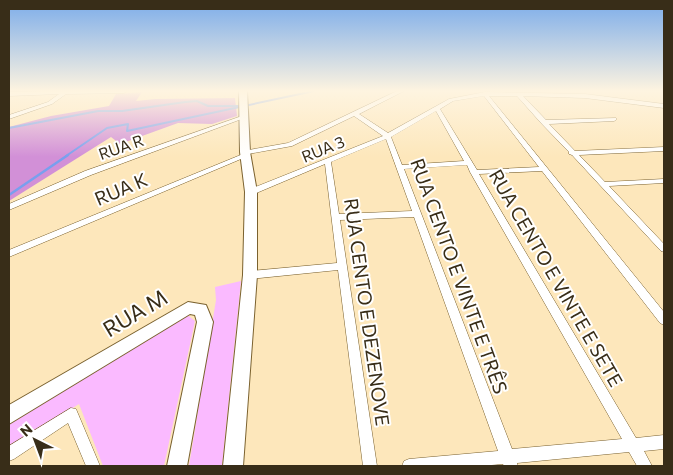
<svg xmlns="http://www.w3.org/2000/svg" width="673" height="475" font-family="Commissioner,sans-serif">
<style>
.green{fill:#fabaff}
.forest{fill:#d290d7}
.lines{fill:none;stroke-linecap:round;stroke-linejoin:round}
.stream-far1{stroke:#799fee;stroke-width:2}
.stream{stroke:#799fee;stroke-width:2.5}
.street-casing{stroke:#7a612e;stroke-width:1}
.secondary-casing{stroke:#7a612e;stroke-width:2}
.street{fill:#fff;fill-rule:evenodd}
.secondary{fill:#fff;fill-rule:evenodd}
.labels{text-anchor:middle;stroke-width:4;stroke-linejoin:round;paint-order:stroke}
.far-street-label{font-size:16px;fill:#382d18;stroke:#fff}
.street-label{font-size:19px;fill:#382d18;stroke:#fff}
.near-street-label{font-size:22px;fill:#382d18;stroke:#fff}
</style>
<rect width="100%" height="100%" fill="#fde7bb"/>
<g class="green">
<polygon points="241,281 222,466 189,466 216,300 215,287"/>
<polygon points="185,313 195,321 164,466 103,466 79,404 9,448 9,419"/>
</g>
<polygon class="forest" points="142,92 136,101 155,99 235,98 237,116 212,124 178,123 120,144 111,137 9,201 9,127 51,116 109,106 116,94"/>
<g class="lines">
<g class="stream-far1">
<polyline points="9,128 98,111 122,111 185,102 197,101 208,106 239,106"/>
<polyline points="66,156 107,128 128,124 127,131 314,91"/>
</g>
<polyline class="stream" points="9,195 68,155"/>
<defs>
<g id="street">
<polygon points="72,91 127,91 124,93 66,94 52,104 9,119 9,115 48,102 59,94 9,96 9,92"/>
<path d="M397 91H404L359 114 388 133 449 99 485 92 585 94 664 104V108L585 98 523 96 546 120 616 118V120L614 121 549 124 575 151 664 147V151L579 155 605 182 664 179V183L609 186 664 244V252L661 251 572 155 569 154V152L541 123 517 96H489L664 312V325L660 323 542 171 479 174 636 438 664 435V449L644 451 652 466H637L629 452 517 463 518 466H504L503 464 480 466H402L404 461 409 459 498 451 414 217 340 220 377 466H363L338 270 250 279 247 278 245 275 247 272 250 271 337 263 325 164 254 194H251L247 192 248 190 383 136 354 116 292 146 248 154V156L9 257V250L243 154 242 152 243 151 288 143ZM484 96 539 167 477 170 440 109 453 101ZM436 111 464 161 402 165 391 137ZM386 139 412 211 339 214 331 162ZM467 165 470 172 622 439 512 449 404 169Z"/>
<polygon points="242,116 247,117 91,175 9,210 9,204 85,171"/>
<polygon points="71,408 76,409 100,466 86,466 68,423 14,459 9,461 9,446"/>
</g>
<g id="secondary">
<polygon points="239,91 247,91 250,152 257,192 257,275 243,466 223,466 243,275 245,192 240,152"/>
<polygon points="188,302 206,305 213,322 187,466 167,466 197,322 195,315 190,314 9,424 9,405"/>
</g>
</defs>
<use href="#street" class="street-casing"/>
<use href="#secondary" class="secondary-casing"/>
<use href="#street" class="street"/>
<use href="#secondary" class="secondary"/>
</g>
<linearGradient id="sky" x2="0" y2="1"><stop stop-color="#7bacea"/><stop offset="0.58" stop-color="#fef4e0"/><stop offset="1" stop-color="#fef4e0" stop-opacity="0"/></linearGradient>
<rect width="673" height="157" fill="url(#sky)"/>
<g class="labels">
<g class="far-street-label">
<text transform="translate(121 147) rotate(-19)" y="6">RUA R</text>
<text transform="translate(323 149) rotate(-22)" y="6">RUA 3</text>
</g>
<g class="street-label">
<text transform="translate(121 189) rotate(-23)" y="7">RUA K</text>
<text transform="translate(459 276) rotate(70)" y="7">RUA CENTO E VINTE E TRÊS</text>
<text transform="translate(556 278) rotate(60)" y="7">RUA CENTO E VINTE E SETE</text>
<text transform="translate(367 312) rotate(82)" y="7">RUA CENTO E DEZENOVE</text>
</g>
<g class="near-street-label">
<text transform="translate(135 313) rotate(-31)" y="8">RUA M</text>
</g>
</g>
<rect width="673" height="475" fill="none" stroke="#382d18" stroke-width="20"/>
<g transform="translate(35 440) rotate(318)" stroke="#ffffff" stroke-width="4" paint-order="stroke">
<path d="M0-4L9 19L0 12L-9 19Z" fill="#382d18"/>
<text y="-8" font-size="14" font-weight="bold" text-anchor="middle" fill="#382d18">N</text>
</g>
</svg>
